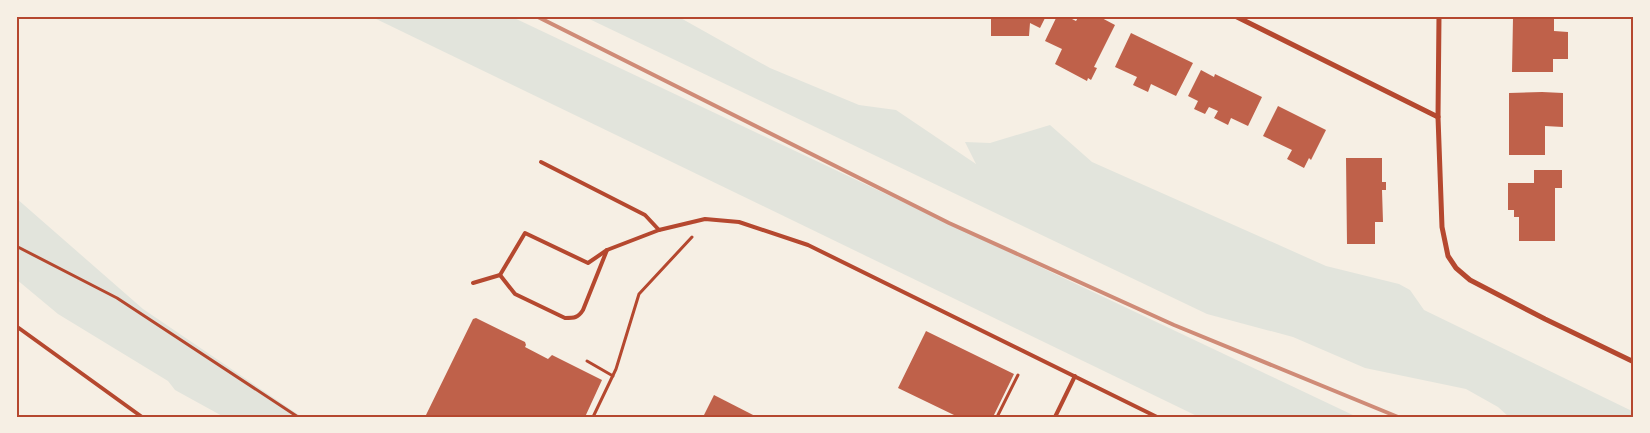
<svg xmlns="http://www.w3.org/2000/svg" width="1650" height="433" font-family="Ubuntu,sans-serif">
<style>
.green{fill:#e2e4dc}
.building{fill:#bf614a}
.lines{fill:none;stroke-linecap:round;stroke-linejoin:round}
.path{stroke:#b5482f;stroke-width:3}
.service{stroke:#b5482f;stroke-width:4}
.minor{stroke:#b5482f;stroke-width:5}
.rail{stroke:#cf8b77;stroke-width:4}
.neatline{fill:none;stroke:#b5482f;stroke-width:2}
</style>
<rect width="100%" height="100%" fill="#f6efe4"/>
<g class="green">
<polygon points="370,16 510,16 1357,417 1199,417"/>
<polygon points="583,16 677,16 770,68 859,105 896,110 976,164 965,142 990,143 1050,125 1092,162 1326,266 1399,284 1410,290 1424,310 1634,412 1634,417 1509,417 1498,407 1466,389 1365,368 1293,337 1207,314"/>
<polygon points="16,198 143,309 302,417 224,417 175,390 168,381 58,314 16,279"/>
</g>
<g class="building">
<polygon points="991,16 1046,16 1040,28 1030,23 1029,36 991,36"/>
<polygon points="1057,16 1066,16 1076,21 1079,16 1098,16 1115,25 1094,67 1097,68 1091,80 1088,78 1087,81 1055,64 1062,49 1045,41"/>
<polygon points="1518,16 1554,16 1554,31 1568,32 1568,59 1553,59 1553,72 1512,72 1513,18 1518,18"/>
<polygon points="1131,33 1193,63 1176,96 1151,84 1148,92 1133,85 1137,77 1115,67"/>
<polygon points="1201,70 1214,77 1215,74 1262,97 1248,126 1231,118 1228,125 1214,118 1218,111 1209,107 1205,114 1194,109 1198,101 1188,96"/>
<polygon points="1542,92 1563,93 1563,127 1545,126 1545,155 1509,155 1509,93"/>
<polygon points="1278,106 1326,130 1311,160 1309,158 1304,168 1287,159 1292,150 1263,136"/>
<polygon points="1346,158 1382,158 1382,182 1386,182 1386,190 1382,190 1383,222 1375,222 1375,244 1347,244"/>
<polygon points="1534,170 1562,170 1562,188 1555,188 1555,241 1519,241 1519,217 1514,217 1514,210 1508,210 1508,183 1534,183"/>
<polygon points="476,318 525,342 526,345 525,347 548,359 552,355 602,380 585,417 425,417 473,319"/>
<polygon points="926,331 1014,374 993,417 953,417 954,415 898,388"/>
<polygon points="714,395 757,417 703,417"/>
</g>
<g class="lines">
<g class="path">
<polyline points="16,246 117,298 298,417"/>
<polyline points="587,361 613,376"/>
<polyline points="593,417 616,369 639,294 692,237"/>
<polyline points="997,417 1018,375"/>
</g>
<g class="service">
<polyline points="541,162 645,215 659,230"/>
<path d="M500 275 515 294 565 318C574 318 578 318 583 310L607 250"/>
<polyline points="473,283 500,275 525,233 588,263 607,250 659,230 705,219 739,222 808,245 1157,417"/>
<polyline points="16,326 142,417"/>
<polyline points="1055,417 1075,376"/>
</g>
<g class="minor">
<polyline points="1235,16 1438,117"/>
<polyline points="1439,16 1438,117 1442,227 1448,256 1456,268 1470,280 1545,319 1634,362"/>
</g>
<polyline class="rail" points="536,16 949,223 1174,325 1398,417"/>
</g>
<rect width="1650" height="433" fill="none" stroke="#f6efe4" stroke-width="35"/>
<rect x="18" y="18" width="1614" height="398" class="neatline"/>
</svg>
